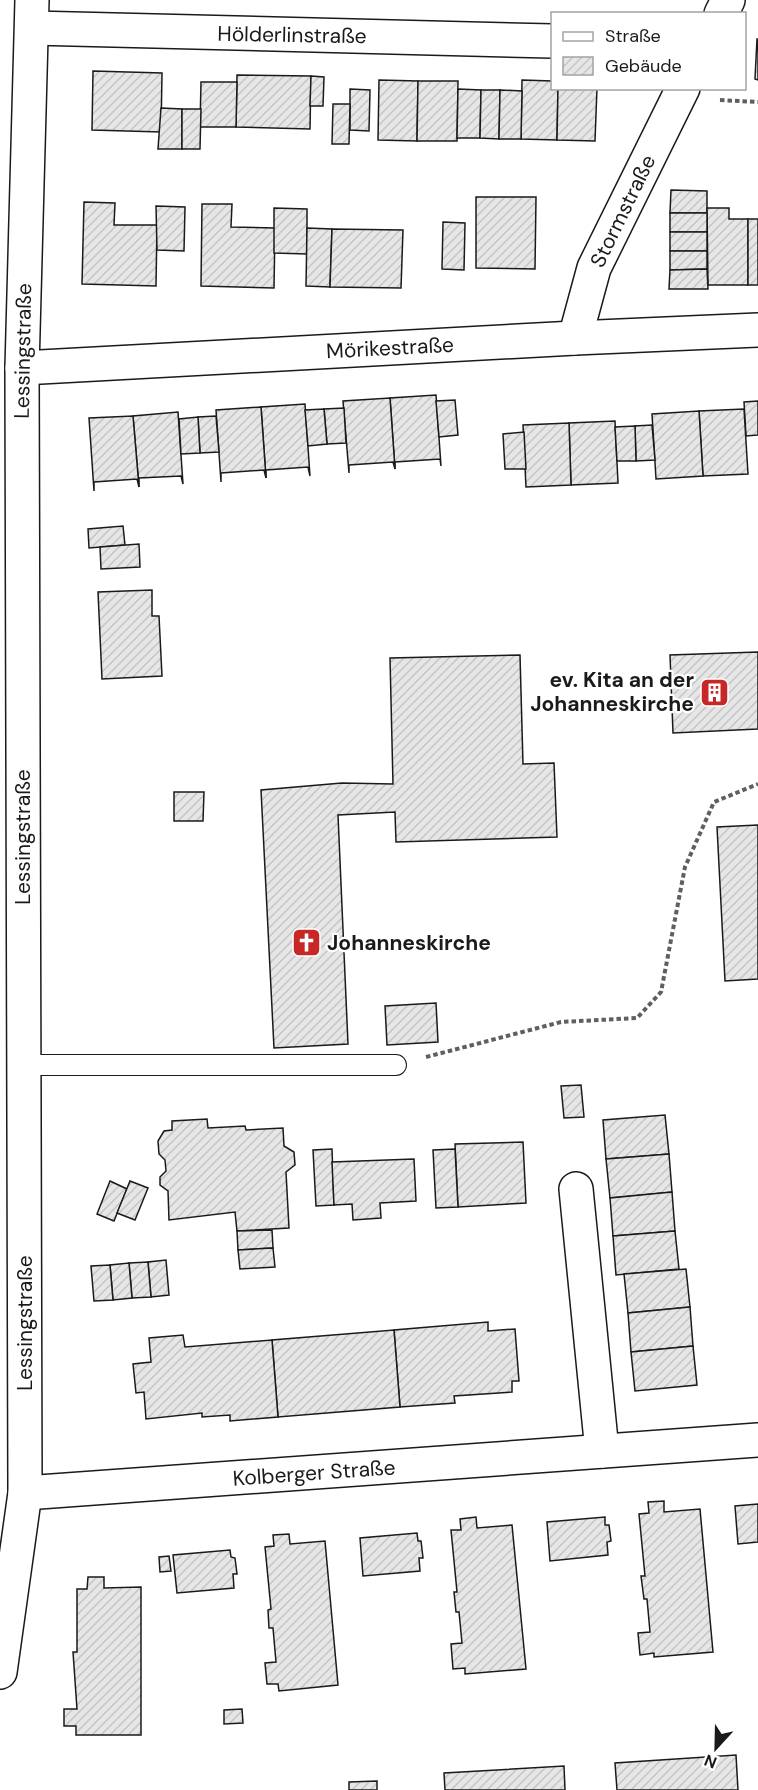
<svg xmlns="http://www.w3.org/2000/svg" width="758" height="1790" font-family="'DM Sans',sans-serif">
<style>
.building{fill:url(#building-hatch);stroke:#1a1a1a;stroke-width:1.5}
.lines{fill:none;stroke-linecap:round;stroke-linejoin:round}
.lane-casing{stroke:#1a1a1a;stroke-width:22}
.street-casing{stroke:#1a1a1a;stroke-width:36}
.path{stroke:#5f5f5f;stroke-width:4;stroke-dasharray:4.5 3;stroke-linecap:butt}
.lane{stroke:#fff;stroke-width:20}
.street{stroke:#fff;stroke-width:33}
.labels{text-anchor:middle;stroke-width:4.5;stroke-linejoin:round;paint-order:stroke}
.street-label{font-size:21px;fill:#1a1a1a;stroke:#fff}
.poi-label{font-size:21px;font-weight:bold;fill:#1a1a1a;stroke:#fff;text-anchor:end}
</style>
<defs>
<pattern id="building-hatch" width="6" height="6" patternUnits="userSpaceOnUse" patternTransform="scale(1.5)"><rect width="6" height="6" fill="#e6e6e6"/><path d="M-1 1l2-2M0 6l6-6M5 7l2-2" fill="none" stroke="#c5c5c5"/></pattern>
</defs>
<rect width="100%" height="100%" fill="#fff"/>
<g class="building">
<polygon points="757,39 758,39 758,80 755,79"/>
<polygon points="93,71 162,73 161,132 92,130"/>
<polygon points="237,75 311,76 310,129 236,127"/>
<polygon points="311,76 324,77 323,106 310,106"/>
<polygon points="379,80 418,81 417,141 378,140"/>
<polygon points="522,80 552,81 552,88 558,88 557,140 521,139"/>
<polygon points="418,81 458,81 457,141 417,141"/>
<polygon points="201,82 237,82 236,127 200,127"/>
<polygon points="558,88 597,88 595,141 557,140"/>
<polygon points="350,89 370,90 369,131 350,130"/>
<polygon points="458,89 481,90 480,138 457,138"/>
<polygon points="481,90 500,90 499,139 480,138"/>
<polygon points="500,90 522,91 521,139 499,139"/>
<polygon points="333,104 350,104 349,144 332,144"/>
<polygon points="161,108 182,109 182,149 158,149"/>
<polygon points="182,109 201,109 200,149 182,149"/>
<polygon points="671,190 707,191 707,213 670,213"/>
<polygon points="476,197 536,197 535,269 476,268"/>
<polygon points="84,202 115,203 114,225 157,225 156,286 82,284"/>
<polygon points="202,204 232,204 231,227 275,228 274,288 201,286"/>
<polygon points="156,206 185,207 184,251 157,250"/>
<polygon points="274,208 307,209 307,254 274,253"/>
<polygon points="707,208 729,208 729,219 748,219 748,285 708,285"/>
<rect x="670" y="213" width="37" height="19"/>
<rect x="748" y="219" width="10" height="66"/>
<polygon points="443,222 465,223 464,270 442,269"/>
<polygon points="307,228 332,229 330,287 306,286"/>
<polygon points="332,229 403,230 401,288 330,287"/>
<rect x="670" y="232" width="37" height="19"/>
<polygon points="670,251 707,251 707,269 670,270"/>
<polygon points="707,269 708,289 669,289 670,270"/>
<polygon points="436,395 441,466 440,459 395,462 395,469 390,398"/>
<polygon points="390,398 395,469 393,462 349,465 349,473 343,401"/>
<polygon points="455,400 458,435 439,437 436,401"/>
<polygon points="758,401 758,435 746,436 744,402"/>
<polygon points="305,404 310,476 308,467 266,470 266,478 261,407"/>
<polygon points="261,407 266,478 264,470 221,473 221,482 216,410"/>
<polygon points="344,408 346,443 327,444 324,409"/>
<polygon points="324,409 327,444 308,446 305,410"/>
<polygon points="744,409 748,474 703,476 699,411"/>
<polygon points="699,411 703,476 656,479 652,414"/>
<polygon points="178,412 183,484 181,476 139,478 139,487 133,416"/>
<polygon points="133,416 139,487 137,479 94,482 94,491 89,418"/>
<polygon points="216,416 219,452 200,453 198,417"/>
<polygon points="198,417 200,453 181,454 179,419"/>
<polygon points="615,421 618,483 571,485 569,423"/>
<polygon points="569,423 571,485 526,487 523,425"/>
<polygon points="652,425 655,460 636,461 635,426"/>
<polygon points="635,426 636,461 617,461 615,427"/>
<polygon points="524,432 526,469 505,469 503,434"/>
<polygon points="123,526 125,545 89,548 88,529"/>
<polygon points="139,544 140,567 101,569 100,547"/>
<polygon points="152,590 152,616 159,616 162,676 102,679 98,592"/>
<polygon points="758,652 758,729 673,733 670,655"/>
<polygon points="520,655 523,764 554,763 557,837 396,842 395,812 338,815 348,1044 274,1048 261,790 342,783 393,784 390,658"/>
<polygon points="174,792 204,792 203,821 174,821"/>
<polygon points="758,825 758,979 725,981 717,827"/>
<polygon points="436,1003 438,1042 387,1045 385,1006"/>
<polygon points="581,1085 584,1117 564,1118 561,1086"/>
<polygon points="665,1115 669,1154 606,1159 603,1120"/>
<polygon points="207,1119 208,1128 245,1126 246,1130 283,1128 284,1146 294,1152 295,1165 286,1172 289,1228 237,1231 235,1212 169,1220 168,1191 160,1185 160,1177 166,1171 165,1160 159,1154 158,1141 164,1131 172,1130 172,1121"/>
<polygon points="523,1142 526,1203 458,1207 455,1144"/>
<polygon points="332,1149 334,1205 316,1206 313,1150"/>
<polygon points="455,1149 458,1207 436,1208 433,1150"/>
<polygon points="669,1154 672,1192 610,1198 606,1159"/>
<polygon points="414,1159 416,1201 380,1203 381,1218 353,1220 352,1204 334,1205 332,1162"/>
<polygon points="110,1181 127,1189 114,1221 97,1214"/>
<polygon points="130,1181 148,1188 135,1220 117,1213"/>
<polygon points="672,1192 675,1231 613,1236 610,1198"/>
<polygon points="272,1230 273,1248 238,1250 237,1231"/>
<polygon points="675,1231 679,1269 616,1275 613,1236"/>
<polygon points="273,1248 275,1267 240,1269 238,1250"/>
<polygon points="166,1260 169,1295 151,1297 148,1262"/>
<polygon points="148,1262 151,1297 132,1298 129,1263"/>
<polygon points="129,1263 132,1298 113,1300 110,1265"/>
<polygon points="110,1265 113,1300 94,1301 91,1266"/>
<polygon points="686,1269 690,1307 628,1313 624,1274"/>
<polygon points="690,1307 693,1346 631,1352 628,1313"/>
<polygon points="488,1322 488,1331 515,1329 519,1381 512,1381 512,1392 454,1396 455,1403 400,1407 394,1330"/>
<polygon points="394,1330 400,1407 278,1417 272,1340"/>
<polygon points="183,1335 185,1347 272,1340 278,1417 230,1421 230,1415 202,1417 202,1413 146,1419 144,1392 136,1393 133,1364 151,1362 149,1338"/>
<polygon points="693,1346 697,1385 635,1391 631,1352"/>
<polygon points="664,1501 664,1512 700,1509 713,1652 654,1657 654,1653 640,1655 638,1633 650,1632 647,1599 644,1599 641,1576 645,1576 639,1514 649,1513 648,1502"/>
<polygon points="758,1504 758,1542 738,1544 735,1506"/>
<polygon points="476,1517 477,1528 512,1525 526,1669 465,1674 465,1668 453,1669 451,1644 462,1643 459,1612 456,1612 454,1592 457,1592 451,1530 461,1530 460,1519"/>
<polygon points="605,1517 605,1525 609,1525 611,1541 607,1542 608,1555 550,1561 547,1522"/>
<polygon points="417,1533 418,1541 421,1541 423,1558 419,1558 420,1571 363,1576 360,1538"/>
<polygon points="289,1534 290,1544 325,1541 338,1685 279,1691 278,1684 267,1684 265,1663 276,1662 273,1628 269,1628 268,1610 271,1609 265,1547 274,1546 273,1535"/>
<polygon points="230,1550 231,1557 235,1558 237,1574 233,1574 234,1588 177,1593 173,1555"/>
<polygon points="169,1556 171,1571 160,1572 159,1557"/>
<polygon points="88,1577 104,1577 104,1588 141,1587 141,1735 76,1735 76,1726 64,1726 64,1709 77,1709 73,1652 77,1652 77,1589 87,1589"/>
<polygon points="242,1709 243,1723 224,1724 224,1710"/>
<polygon points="736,1755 738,1790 617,1790 615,1763"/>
<polygon points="564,1766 565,1790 445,1790 444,1773"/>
<polygon points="377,1781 377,1790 349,1790 349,1782"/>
</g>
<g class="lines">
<defs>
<polyline id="lane" points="24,1065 396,1065"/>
<g id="street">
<polyline points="721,14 728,0"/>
<polyline points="32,28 552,41"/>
<polyline points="575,338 594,268 683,88"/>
<polyline points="22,368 575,338 758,330"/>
<polyline points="576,1189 602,1451"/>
<polyline points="25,1493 758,1440"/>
<polyline points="0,1672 25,1493 22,368 32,0"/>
</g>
</defs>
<use href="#lane" class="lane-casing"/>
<use href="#street" class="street-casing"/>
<g class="path">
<polyline points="720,100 758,102"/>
<polyline points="426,1057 561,1022 637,1018 661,992 685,867 714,802 758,784"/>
</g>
<use href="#lane" class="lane"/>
<use href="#street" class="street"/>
</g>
<defs>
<symbol id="building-square" viewBox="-11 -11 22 22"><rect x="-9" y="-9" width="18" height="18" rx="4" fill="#c62828" stroke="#fff"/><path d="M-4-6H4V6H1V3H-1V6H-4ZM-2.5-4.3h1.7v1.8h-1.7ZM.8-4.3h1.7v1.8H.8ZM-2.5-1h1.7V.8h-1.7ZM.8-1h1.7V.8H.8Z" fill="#fff"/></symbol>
<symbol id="church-square" viewBox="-11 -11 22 22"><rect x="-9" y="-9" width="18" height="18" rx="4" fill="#c62828" stroke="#fff"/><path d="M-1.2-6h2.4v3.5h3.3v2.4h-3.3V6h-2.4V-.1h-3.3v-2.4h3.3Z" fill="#fff"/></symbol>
</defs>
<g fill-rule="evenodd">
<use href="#building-square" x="698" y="676" width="33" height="33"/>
<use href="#church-square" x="290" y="926" width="33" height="33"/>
</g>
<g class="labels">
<g class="street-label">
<text transform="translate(292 35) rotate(1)" y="7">Hölderlinstraße</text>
<text transform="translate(623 211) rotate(-64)" y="7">Stormstraße</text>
<text transform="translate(390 348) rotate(-3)" y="7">Mörikestraße</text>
<text transform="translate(23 351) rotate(-89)" y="7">Lessingstraße</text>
<text transform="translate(23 837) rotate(-90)" y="7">Lessingstraße</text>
<text transform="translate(25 1323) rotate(-90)" y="7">Lessingstraße</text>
<text transform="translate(314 1473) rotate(-4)" y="7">Kolberger Straße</text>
</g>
<g class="poi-label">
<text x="694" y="687">ev. Kita an der<tspan x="694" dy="24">Johanneskirche</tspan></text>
<text x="327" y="950" text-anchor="start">Johanneskirche</text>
</g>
</g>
<rect x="551" y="12" width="195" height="78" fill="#ffffff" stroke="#a3a3a3" stroke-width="1.5"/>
<rect x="563" y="32" width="30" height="9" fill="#ffffff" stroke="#a3a3a3" stroke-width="1.5"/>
<text x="605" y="42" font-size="18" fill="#1a1a1a">Straße</text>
<rect x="563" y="57" width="30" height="18" fill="url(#building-hatch)" stroke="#a3a3a3" stroke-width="1.5"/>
<text x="605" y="72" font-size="18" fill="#1a1a1a">Gebäude</text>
<g transform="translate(716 1748) rotate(202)" stroke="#ffffff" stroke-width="4.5" paint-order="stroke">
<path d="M0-4.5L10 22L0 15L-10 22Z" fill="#1a1a1a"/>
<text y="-9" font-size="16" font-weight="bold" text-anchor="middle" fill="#1a1a1a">N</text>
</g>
</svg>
